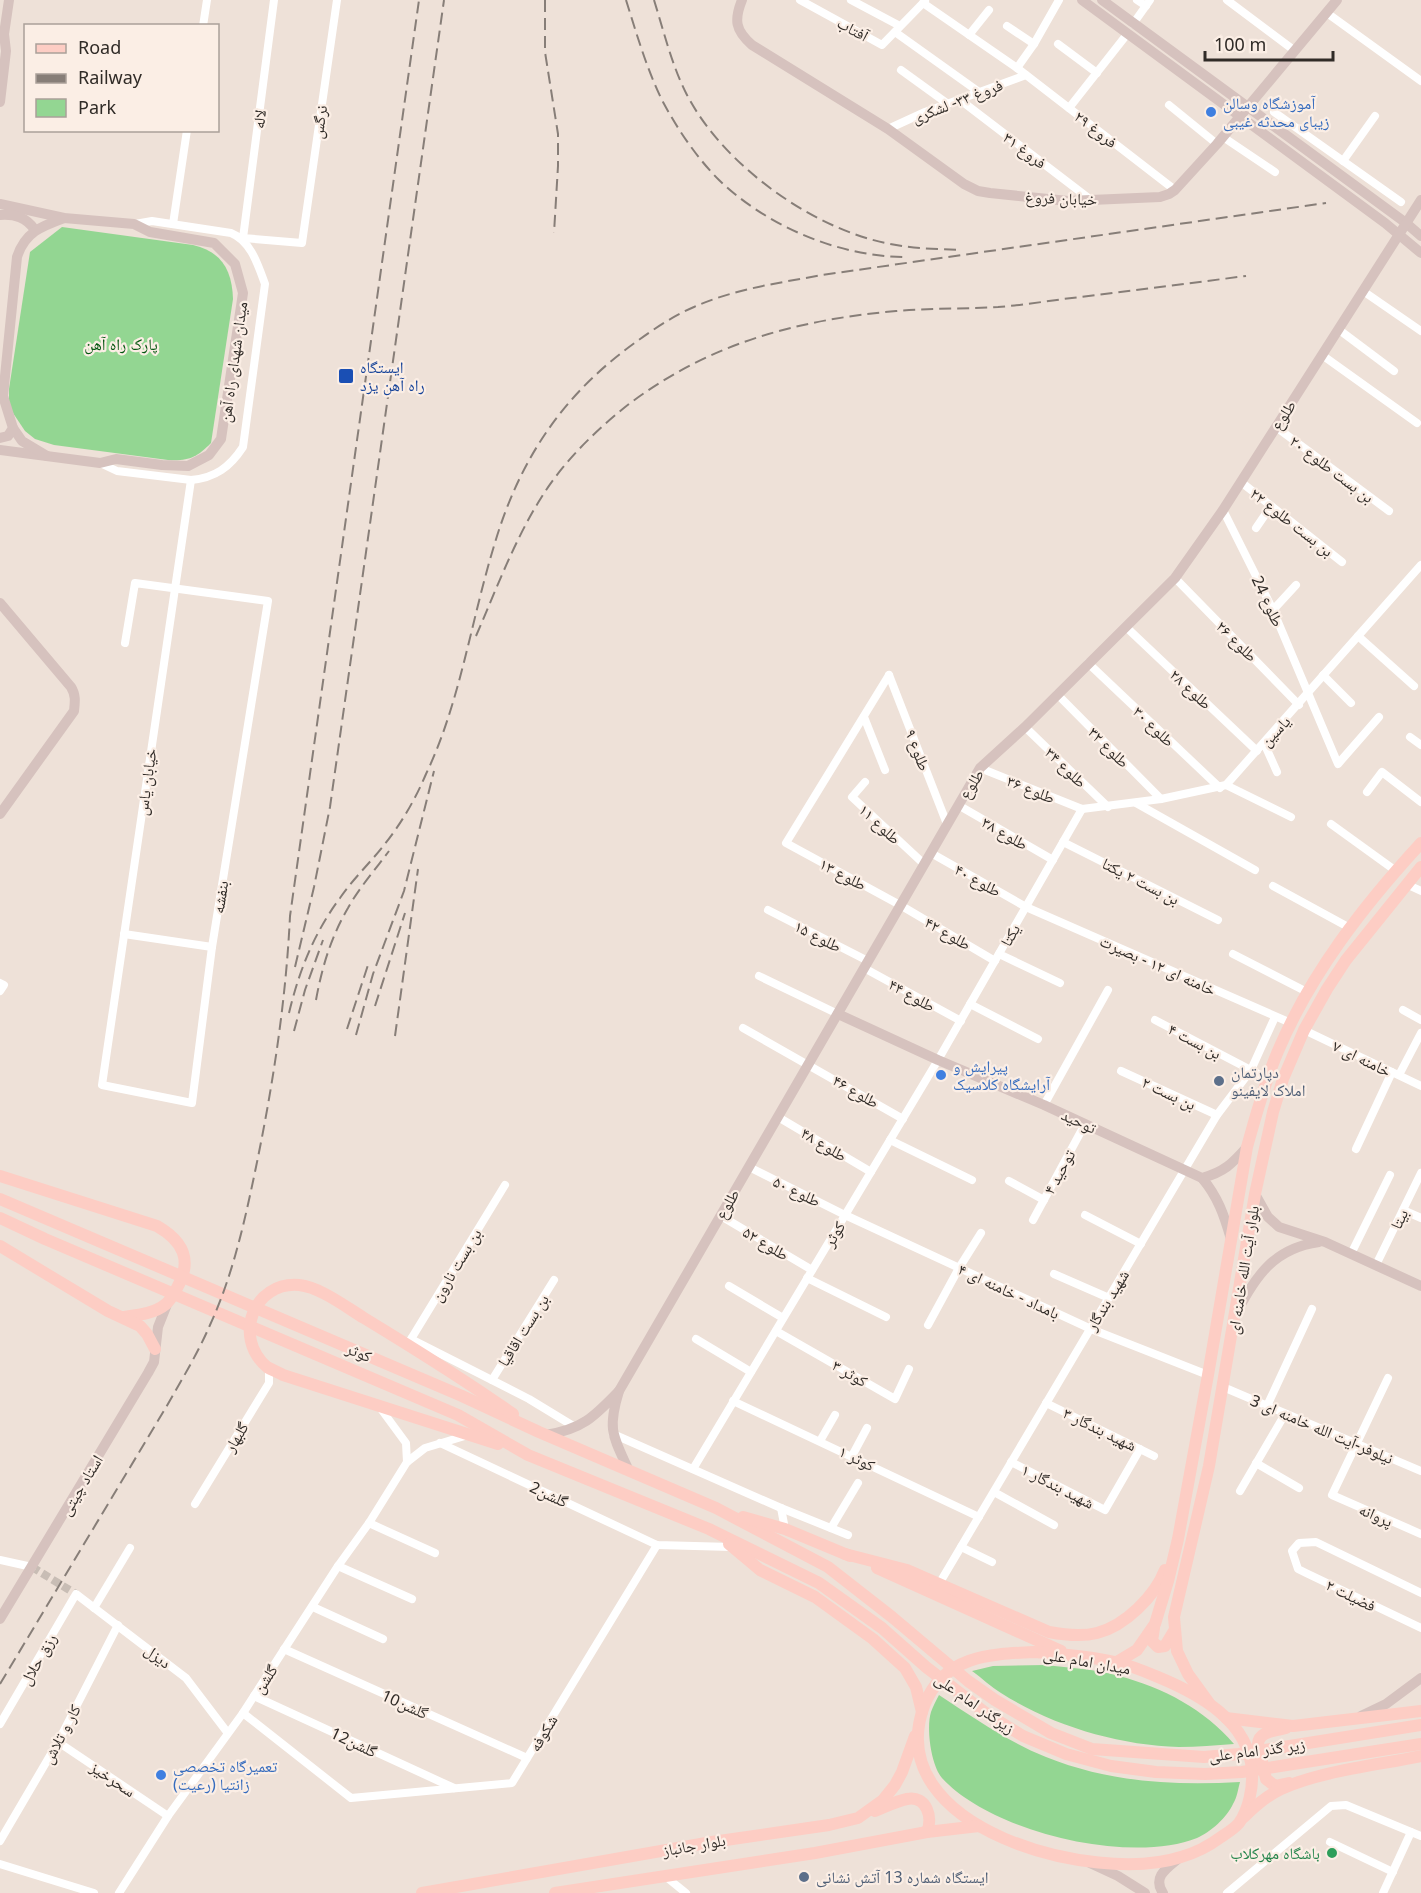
<svg xmlns="http://www.w3.org/2000/svg" width="1421" height="1893" font-family="'Noto Sans','Noto Naskh Arabic',sans-serif">
<style>
.green{fill:#93d692}
.lines{fill:none;stroke-linecap:round;stroke-linejoin:round}
.street-tunnel{stroke:#c8bdb5;stroke-width:8;stroke-dasharray:8 4;stroke-linecap:butt}
.street{stroke:#fff;stroke-width:8}
.secondary{stroke:#d6c2be;stroke-width:10}
.primary{stroke:#fdcdc4;stroke-width:12}
.rail{stroke:#877e78;stroke-width:2;stroke-dasharray:12 6;stroke-linecap:butt}
.shop-dot{fill:#3f7fe0;stroke:#fbeee5;stroke-width:2}
.transit-dot{fill:#1a4fb4;stroke:#fbeee5;stroke-width:2}
.service-dot{fill:#5c6f8a;stroke:#fbeee5;stroke-width:2}
.leisure-dot{fill:#2e9e5b;stroke:#fbeee5;stroke-width:2}
.labels{text-anchor:middle;stroke-width:4.5;stroke-linejoin:round;paint-order:stroke}
.street-label{font-size:16px;fill:#302b27;stroke:#fbeee5}
.shop-label{font-size:16px;fill:#366cbe;stroke:#fbeee5;text-anchor:start}
.park-label{font-size:16px;fill:#045610;stroke:#fbeee5}
.transit-label{font-size:16px;fill:#164399;stroke:#fbeee5;text-anchor:start}
.service-label{font-size:16px;fill:#4e5e75;stroke:#fbeee5;text-anchor:start}
.leisure-label{font-size:16px;fill:#27864d;stroke:#fbeee5;text-anchor:end}
</style>
<rect width="100%" height="100%" fill="#eee1d8"/>
<g class="green">
<path d="M62 227 193 245C222 252 232 270 233 299L211 443C196 458 189 461 168 460L54 445 35 439 25 431 9 407V389L30 252Z"/>
<path d="M1045 1665C1070 1668 1096 1669 1119 1676 1164 1688 1204 1709 1234 1744 1216 1745 1197 1747 1179 1747 1118 1745 1053 1726 1001 1693 991 1687 982 1678 972 1671L993 1666Z"/>
<path d="M939 1695C974 1718 1007 1741 1046 1757 1108 1782 1174 1786 1240 1782 1238 1789 1237 1798 1233 1804 1227 1817 1211 1832 1197 1838 1130 1865 991 1832 942 1778 931 1765 926 1728 931 1712 933 1706 936 1701 939 1695Z"/>
</g>
<g class="lines">
<polyline class="street-tunnel" points="32,1567 76,1594"/>
<g class="street">
<polyline points="274,0 243,238 302,243 337,0"/>
<polyline points="800,0 882,45 925,1"/>
<polyline points="851,0 900,26"/>
<polyline points="1137,0 1146,6"/>
<polyline points="1227,0 1295,51"/>
<polyline points="923,3 1017,68 1175,190"/>
<polyline points="1327,13 1421,81"/>
<polyline points="1133,24 1150,0"/>
<polyline points="203,26 207,0"/>
<polyline points="1007,26 1034,44"/>
<polyline points="895,32 979,92"/>
<polyline points="969,35 989,10"/>
<polyline points="1058,44 1097,73"/>
<polyline points="1017,68 1034,44 1059,0"/>
<polyline points="901,70 948,104"/>
<polyline points="959,99 1091,200"/>
<polyline points="1169,105 1217,144"/>
<polyline points="1069,108 1128,33"/>
<polyline points="1274,112 1401,202"/>
<polyline points="888,129 925,112 1026,75"/>
<polyline points="1223,137 1275,172"/>
<polyline points="1343,161 1375,116"/>
<polyline points="173,224 187,130"/>
<polyline points="1363,291 1421,331"/>
<polyline points="1338,329 1394,371"/>
<polyline points="1322,355 1417,423"/>
<polyline points="1276,427 1389,511"/>
<path d="M100 463 117 471 191 480C215 478 230 467 243 447L265 284C258 265 251 241 231 233L152 221 135 224"/>
<polyline points="1241,482 1342,562"/>
<polyline points="1223,510 1273,610 1338,764 1379,717"/>
<polyline points="1256,528 1271,506"/>
<polyline points="1175,578 1299,705"/>
<polyline points="1273,610 1296,585"/>
<polyline points="1126,627 1257,751"/>
<polyline points="1358,636 1414,686"/>
<polyline points="125,643 135,583 268,601 212,947 192,1103 102,1085 191,480"/>
<polyline points="1088,663 1220,788"/>
<polyline points="889,675 786,843 900,905 995,961"/>
<polyline points="889,675 947,824"/>
<polyline points="1323,675 1351,703"/>
<polyline points="1057,694 1161,799"/>
<polyline points="864,717 885,770"/>
<polyline points="1025,727 1108,807"/>
<polyline points="1410,737 1421,745"/>
<polyline points="1264,743 1277,772"/>
<polyline points="980,768 1082,809 1161,799 1226,785 1421,565"/>
<polyline points="865,782 852,797 924,864"/>
<polyline points="1226,785 1291,817"/>
<polyline points="1367,792 1382,772 1421,802"/>
<polyline points="1136,803 1255,870"/>
<polyline points="958,805 1053,860"/>
<polyline points="1331,824 1396,871"/>
<polyline points="1063,842 1218,920"/>
<polyline points="931,853 1026,907 1291,1023"/>
<polyline points="1406,884 1421,891"/>
<polyline points="1273,886 1350,928"/>
<polyline points="768,910 868,961"/>
<polyline points="124,934 212,947"/>
<polyline points="999,954 1060,983"/>
<polyline points="1233,954 1307,992"/>
<polyline points="864,968 961,1021"/>
<polyline points="759,976 838,1014"/>
<polyline points="0,983 4,985 0,991"/>
<polyline points="970,1004 1038,1039"/>
<polyline points="1403,1010 1421,1020"/>
<polyline points="1155,1020 1268,1079"/>
<polyline points="743,1028 903,1119"/>
<polyline points="1304,1030 1421,1086"/>
<polyline points="1121,1071 1217,1115"/>
<polyline points="1399,1075 1421,1033"/>
<polyline points="1044,1105 1108,990"/>
<polyline points="778,1117 871,1172"/>
<polyline points="890,1140 972,1180"/>
<polyline points="1356,1149 1392,1072"/>
<polyline points="749,1167 845,1215 1091,1329 1208,1375"/>
<polyline points="1009,1181 1044,1200"/>
<polyline points="1403,1210 1421,1218"/>
<polyline points="1085,1215 1141,1244"/>
<polyline points="721,1216 812,1270"/>
<polyline points="1033,1220 1085,1124"/>
<polyline points="1351,1254 1390,1175"/>
<polyline points="1376,1265 1421,1173"/>
<polyline points="1054,1274 1109,1298"/>
<polyline points="807,1278 886,1317"/>
<polyline points="729,1286 783,1318"/>
<polyline points="928,1325 959,1268 981,1233"/>
<polyline points="776,1331 895,1399 909,1369"/>
<polyline points="411,1339 529,1399 575,1427"/>
<polyline points="696,1339 751,1372"/>
<polyline points="408,1344 505,1185"/>
<polyline points="1388,1378 1332,1495 1421,1534"/>
<polyline points="492,1380 554,1280"/>
<polyline points="1223,1387 1421,1471"/>
<polyline points="733,1401 979,1517"/>
<polyline points="1046,1403 1154,1456"/>
<polyline points="1267,1406 1312,1309"/>
<polyline points="381,1409 406,1443 407,1462"/>
<polyline points="613,1434 781,1508 848,1535"/>
<polyline points="820,1441 835,1415"/>
<polyline points="440,1443 657,1545 732,1547"/>
<polyline points="852,1456 867,1428"/>
<polyline points="1011,1462 1105,1510 1140,1449"/>
<polyline points="1256,1463 1299,1488"/>
<polyline points="693,1469 938,1060 1082,809"/>
<polyline points="1240,1491 1285,1414"/>
<polyline points="994,1492 1054,1525"/>
<polyline points="195,1504 269,1383 269,1368"/>
<polyline points="781,1508 785,1529"/>
<polyline points="369,1523 435,1553"/>
<polyline points="831,1528 858,1483"/>
<polyline points="961,1547 992,1562"/>
<polyline points="0,1560 32,1567"/>
<polyline points="338,1566 412,1599"/>
<polyline points="939,1584 1217,1115 1251,1070 1275,1017"/>
<polyline points="1421,1593 1316,1542 1299,1543 1292,1551 1298,1569 1306,1573 1421,1628"/>
<polyline points="313,1607 383,1639"/>
<polyline points="94,1608 130,1548"/>
<polyline points="284,1649 527,1758"/>
<polyline points="254,1696 454,1788"/>
<polyline points="243,1713 351,1798 512,1783 657,1545"/>
<polyline points="0,1724 76,1594 186,1678 227,1732"/>
<polyline points="58,1742 168,1816"/>
<polyline points="0,1841 58,1742 118,1625"/>
<polyline points="1330,1842 1393,1872"/>
<polyline points="0,1864 94,1893"/>
<polyline points="665,1876 686,1893"/>
<polyline points="119,1893 168,1816 243,1713 338,1566 369,1523 407,1462 425,1448 468,1435"/>
<polyline points="1227,1893 1331,1806 1346,1805 1421,1836"/>
<polyline points="1383,1893 1411,1832"/>
</g>
<g class="secondary">
<path d="M742 0C734 20 735 30 752 45L888 129 964 184 978 191 990 193 1068 201 1160 197 1169 194 1175 190 1217 144 1337 0"/>
<polyline points="1082,0 1385,223 1421,253"/>
<polyline points="1102,0 1406,223 1421,236"/>
<polyline points="0,102 6,51 4,34 9,0"/>
<polyline points="0,204 64,218 134,224 150,232 214,243 235,264 243,293 221,439 209,455 188,466 162,465 116,459 100,463 0,450"/>
<path d="M0 215C15 214 26 217 35 230"/>
<polyline points="13,428 22,441 47,456"/>
<path d="M0 438 8 436 13 428 3 396 17 257C25 232 42 226 64 218"/>
<path d="M0 603 71 687C76 695 75 702 74 711L0 814"/>
<path d="M838 1014 938 1060 1044 1105 1202 1178C1224 1172 1232 1164 1247 1147"/>
<path d="M1202 1178C1218 1197 1224 1215 1231 1239"/>
<polyline points="1255,1194 1268,1217 1279,1227 1325,1242 1421,1286"/>
<path d="M1237 1312C1256 1275 1275 1248 1319 1242"/>
<polyline points="619,1391 980,768 1025,727 1175,578 1223,510 1421,200"/>
<path d="M545 1435C582 1430 595 1416 619 1391 607 1430 613 1436 629 1471"/>
<polyline points="0,1619 148,1373 154,1362 158,1327 168,1302"/>
<polyline points="1361,1716 1386,1704 1421,1678"/>
<polyline points="1090,1863 1118,1876 1145,1893"/>
<path d="M1163 1893C1152 1877 1167 1868 1179 1858"/>
</g>
<g class="primary">
<path d="M0 1176 157 1226C183 1241 193 1260 177 1288 174 1293 171 1300 166 1304 154 1314 137 1315 122 1317"/>
<polyline points="0,1199 462,1396 539,1432 716,1508 828,1567 892,1617 968,1681 995,1700 1051,1733 1092,1749 1204,1757 1239,1754 1421,1725"/>
<polyline points="0,1218 45,1239 458,1415 528,1455 709,1529 819,1583 882,1628 926,1667 987,1714 1023,1736 1066,1754 1111,1766 1156,1772 1205,1774 1242,1772 1421,1744"/>
<polyline points="0,1246 108,1311 140,1326 147,1334 155,1349"/>
<path d="M498 1444 283 1375C278 1372 272 1370 267 1367 232 1337 254 1281 299 1285 320 1287 346 1307 364 1318 415 1349 465 1380 513 1414"/>
<polyline points="743,1517 785,1529 850,1556"/>
<polyline points="729,1544 760,1570 815,1597 873,1639 905,1668 916,1687 922,1712"/>
<path d="M845 1554 907 1570 1049 1632C1065 1635 1081 1637 1097 1633 1125 1626 1155 1596 1165 1570"/>
<polyline points="877,1568 1061,1651"/>
<polyline points="1154,1628 1152,1641 1158,1647 1165,1646 1174,1631"/>
<path d="M1034 1652C1061 1654 1088 1656 1115 1662 1129 1665 1144 1671 1158 1677 1199 1694 1249 1721 1252 1771 1253 1787 1249 1809 1239 1823 1234 1829 1227 1833 1221 1837 1209 1846 1195 1853 1181 1857 1095 1885 879 1829 924 1706 943 1656 988 1654 1034 1652Z"/>
<path d="M1117 1662 1137 1650 1155 1624 1168 1581 1178 1539 1208 1375 1247 1147C1256 1115 1265 1081 1278 1051 1311 973 1364 905 1421 843"/>
<polyline points="1209,1703 1188,1674 1177,1651 1174,1617 1209,1466 1255,1194 1273,1112 1283,1079 1304,1030 1327,989 1346,960 1421,867"/>
<polyline points="1226,1718 1293,1726 1421,1711"/>
<path d="M1286 1728C1275 1731 1259 1731 1258 1744L1266 1779 1275 1786 1289 1783"/>
<path d="M875 1811C885 1807 896 1801 907 1799 927 1795 933 1818 927 1832"/>
<path d="M1244 1817C1255 1806 1266 1796 1281 1789 1320 1771 1378 1765 1421 1756"/>
<polyline points="422,1893 712,1842 829,1825 858,1818 883,1800 895,1785 902,1772 915,1736"/>
<polyline points="555,1893 815,1853 927,1832 979,1826"/>
</g>
<g class="rail">
<polyline points="545,0 545,52 558,134 558,166 554,233"/>
<path d="M626 0C637 35 647 70 663 102 678 130 697 158 719 180 767 226 837 256 904 257"/>
<path d="M654 0C664 32 672 66 687 95 725 168 820 235 902 246 921 249 942 249 961 250"/>
<path d="M476 636C496 590 514 541 541 498 563 462 596 430 629 404 710 343 797 320 896 311 930 308 964 309 998 307 1025 305 1053 300 1080 297 1136 290 1191 283 1246 276"/>
<polyline points="295,967 314,887 330,807 444,0"/>
<path d="M316 1000C322 967 331 937 348 908 359 888 375 870 389 851"/>
<polyline points="375,1006 405,913"/>
<path d="M289 1013C299 971 314 933 340 898 353 879 370 863 384 845 401 824 415 800 426 774 460 703 471 621 494 546 519 460 563 394 636 342 654 329 673 316 694 307 734 289 779 283 822 275L1326 203"/>
<polyline points="347,1029 368,965"/>
<polyline points="294,1031 305,990 323,940"/>
<polyline points="356,1035 373,974 404,891 434,771"/>
<polyline points="395,1036 418,869"/>
<path d="M0 1684 165 1409C181 1381 198 1353 210 1325 233 1275 245 1220 256 1167 273 1085 286 1000 290 916L419 0"/>
</g>
</g>
<g class="shop-dot">
<circle cx="1211" cy="112" r="6"/>
<circle cx="941" cy="1075" r="6"/>
<circle cx="161" cy="1775" r="6"/>
</g>
<rect class="transit-dot" x="338" y="368" width="16" height="16" rx="3"/>
<g class="service-dot">
<circle cx="1219" cy="1081" r="6"/>
<circle cx="804" cy="1877" r="6"/>
</g>
<circle class="leisure-dot" cx="1332" cy="1853" r="6"/>
<g class="labels">
<g class="street-label">
<text transform="translate(853 29) rotate(29)" y="6">آفتاب</text>
<text transform="translate(957 101) rotate(-21)" y="6">فروغ ۳۳- لشکری</text>
<text transform="translate(259 119) rotate(-82)" y="6">لاله</text>
<text transform="translate(319 122) rotate(-82)" y="6">نرگس</text>
<text transform="translate(1096 129) rotate(38)" y="6">فروغ ۲۹</text>
<text transform="translate(1025 150) rotate(37)" y="6">فروغ ۳۱</text>
<text transform="translate(1061 198) rotate(2)" y="6">خیابان فروغ</text>
<text transform="translate(233 362) rotate(-82)" y="6">میدان شهدای راه آهن</text>
<text transform="translate(1283 415) rotate(-57)" y="6">طلوع</text>
<text transform="translate(1332 469) rotate(37)" y="6">بن بست طلوع ۲۰</text>
<text transform="translate(1292 522) rotate(38)" y="6">بن بست طلوع ۲۲</text>
<text transform="translate(1268 601) rotate(65)" y="6">طلوع 24</text>
<text transform="translate(1237 641) rotate(45)" y="6">طلوع ۲۶</text>
<text transform="translate(1191 689) rotate(43)" y="6">طلوع ۲۸</text>
<text transform="translate(1154 726) rotate(44)" y="6">طلوع ۳۰</text>
<text transform="translate(1275 731) rotate(-47)" y="6">یاسین</text>
<text transform="translate(1109 747) rotate(45)" y="6">طلوع ۳۲</text>
<text transform="translate(918 750) rotate(69)" y="6">طلوع ۹</text>
<text transform="translate(1066 767) rotate(44)" y="6">طلوع ۳۴</text>
<text transform="translate(146 782) rotate(-82)" y="6">خیابان یاس</text>
<text transform="translate(971 784) rotate(-58)" y="6">طلوع</text>
<text transform="translate(1031 789) rotate(22)" y="6">طلوع ۳۶</text>
<text transform="translate(880 824) rotate(43)" y="6">طلوع ۱۱</text>
<text transform="translate(1005 833) rotate(30)" y="6">طلوع ۳۸</text>
<text transform="translate(843 874) rotate(28)" y="6">طلوع ۱۳</text>
<text transform="translate(978 880) rotate(29)" y="6">طلوع ۴۰</text>
<text transform="translate(1141 881) rotate(27)" y="6">بن بست ۲ یکتا</text>
<text transform="translate(220 897) rotate(-81)" y="6">بنفشه</text>
<text transform="translate(948 933) rotate(30)" y="6">طلوع ۴۲</text>
<text transform="translate(1010 935) rotate(-60)" y="6">یکتا</text>
<text transform="translate(818 936) rotate(27)" y="6">طلوع ۱۵</text>
<text transform="translate(1158 965) rotate(24)" y="6">خامنه ای ۱۲ - بصیرت</text>
<text transform="translate(912 995) rotate(29)" y="6">طلوع ۴۴</text>
<text transform="translate(1195 1041) rotate(28)" y="6">بن بست ۴</text>
<text transform="translate(1362 1058) rotate(26)" y="6">خامنه ای ۷</text>
<text transform="translate(856 1091) rotate(30)" y="6">طلوع ۴۶</text>
<text transform="translate(1169 1093) rotate(25)" y="6">بن بست ۲</text>
<text transform="translate(1079 1121) rotate(25)" y="6">توحید</text>
<text transform="translate(824 1144) rotate(31)" y="6">طلوع ۴۸</text>
<text transform="translate(1059 1172) rotate(-61)" y="6">توحید ۴</text>
<text transform="translate(797 1191) rotate(26)" y="6">طلوع ۵۰</text>
<text transform="translate(727 1204) rotate(-60)" y="6">طلوع</text>
<text transform="translate(1399 1219) rotate(-64)" y="6">بیتا</text>
<text transform="translate(834 1234) rotate(-59)" y="6">کوثر</text>
<text transform="translate(766 1243) rotate(31)" y="6">طلوع ۵۲</text>
<text transform="translate(456 1265) rotate(-59)" y="6">بن بست نارون</text>
<text transform="translate(1243 1270) rotate(-81)" y="6">بلوار آیت الله خامنه ای</text>
<text transform="translate(1009 1291) rotate(25)" y="6">بامداد - خامنه ای ۴</text>
<text transform="translate(1107 1300) rotate(-59)" y="6">شهید بندگار</text>
<text transform="translate(523 1330) rotate(-58)" y="6">بن بست اقاقیا</text>
<text transform="translate(359 1352) rotate(23)" y="6">کوثر</text>
<text transform="translate(850 1373) rotate(30)" y="6">کوثر ۳</text>
<text transform="translate(1100 1429) rotate(26)" y="6">شهید بندگار ۳</text>
<text transform="translate(1322 1429) rotate(23)" y="6">نیلوفر-آیت الله خامنه ای 3</text>
<text transform="translate(236 1437) rotate(-59)" y="6">گلبهار</text>
<text transform="translate(857 1458) rotate(26)" y="6">کوثر ۱</text>
<text transform="translate(81 1485) rotate(-59)" y="6">استاد چیتی</text>
<text transform="translate(1058 1486) rotate(27)" y="6">شهید بندگار ۱</text>
<text transform="translate(549 1494) rotate(25)" y="6">گلشن2</text>
<text transform="translate(1376 1515) rotate(24)" y="6">پروانه</text>
<text transform="translate(1351 1595) rotate(26)" y="6">فضیلت ۲</text>
<text transform="translate(158 1656) rotate(38)" y="6">دیزل</text>
<text transform="translate(38 1659) rotate(-60)" y="6">رزق حلال</text>
<text transform="translate(1087 1661) rotate(10)" y="6">میدان امام علی</text>
<text transform="translate(265 1679) rotate(-57)" y="6">گلشن</text>
<text transform="translate(975 1703) rotate(35)" y="6">زیرگذر امام علی</text>
<text transform="translate(405 1704) rotate(24)" y="6">گلشن10</text>
<text transform="translate(543 1733) rotate(-59)" y="6">شکوفه</text>
<text transform="translate(61 1734) rotate(-62)" y="6">کار و تلاش</text>
<text transform="translate(354 1742) rotate(25)" y="6">گلشن12</text>
<text transform="translate(1257 1750) rotate(-7)" y="6">زیر گذر امام علی</text>
<text transform="translate(113 1779) rotate(34)" y="6">سحرخیز</text>
<text transform="translate(694 1845) rotate(-10)" y="6">بلوار جانباز</text>
</g>
<g class="shop-label">
<text x="1223" y="109">آموزشگاه وسالن<tspan x="1223" dy="18">زیبای محدثه غیبی</tspan></text>
<text x="953" y="1072">پیرایش و<tspan x="953" dy="18">آرایشگاه کلاسیک</tspan></text>
<text x="173" y="1772">تعمیرگاه تخصصی<tspan x="173" dy="18">زانتیا (رعیت)</tspan></text>
</g>
<g class="park-label">
<text x="121" y="350">پارک راه آهن</text>
</g>
<g class="transit-label">
<text x="360" y="373">ایستگاه<tspan x="360" dy="18">راه آهن یزد</tspan></text>
</g>
<g class="service-label">
<text x="1231" y="1078">دپارتمان<tspan x="1231" dy="18">املاک لایفینو</tspan></text>
<text x="816" y="1883">ایستگاه شماره 13 آتش نشانی</text>
</g>
<g class="leisure-label">
<text x="1320" y="1859">باشگاه مهرکلاب</text>
</g>
</g>
<rect x="24" y="24" width="195" height="108" fill="#fbeee5" stroke="#aaa099" stroke-width="1.5"/>
<rect x="36" y="44" width="30" height="9" fill="#fdcdc4" stroke="#aaa099" stroke-width="1.5"/>
<text x="78" y="54" font-size="18" fill="#302b27">Road</text>
<rect x="36" y="74" width="30" height="9" fill="#877e78" stroke="#aaa099" stroke-width="1.5"/>
<text x="78" y="84" font-size="18" fill="#302b27">Railway</text>
<rect x="36" y="99" width="30" height="18" fill="#93d692" stroke="#aaa099" stroke-width="1.5"/>
<text x="78" y="114" font-size="18" fill="#302b27">Park</text>
<path d="M1205 51v9h128v-9" fill="none" stroke="#302b27" stroke-width="3"/>
<text x="1214" y="51" font-size="18" fill="#302b27" stroke="#fbeee5" stroke-width="4.5" paint-order="stroke">100 m</text>
</svg>
